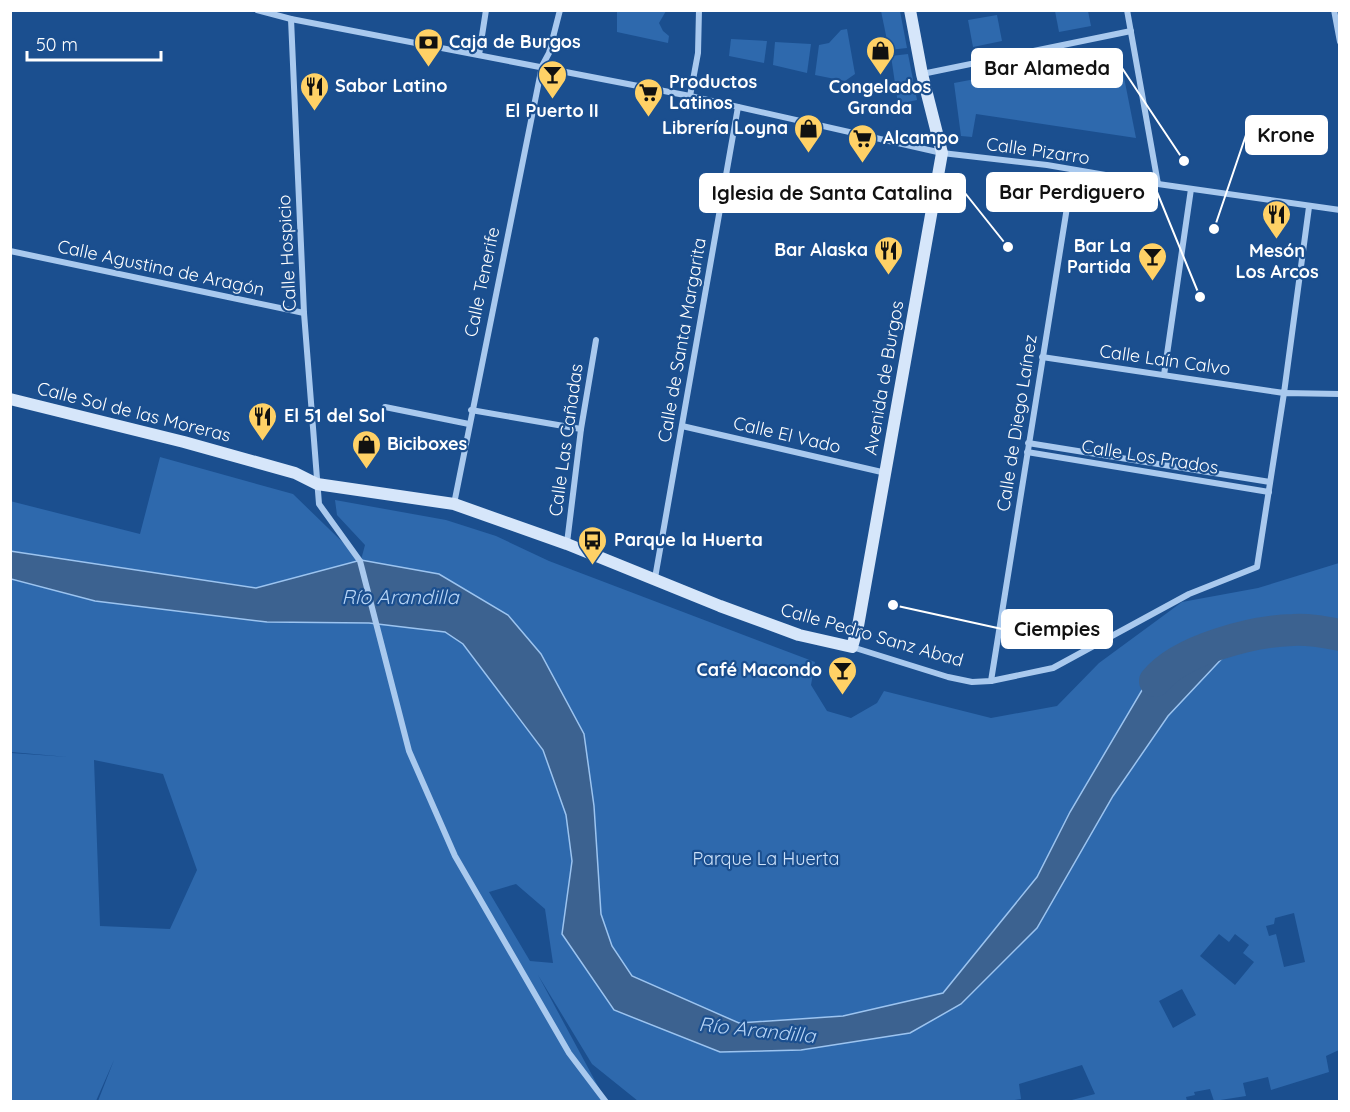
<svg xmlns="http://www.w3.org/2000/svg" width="1350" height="1112" font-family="Quicksand,sans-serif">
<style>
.green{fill:#2e69ad;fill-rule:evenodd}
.water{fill:#3c6290;stroke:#9cc4f0;stroke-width:1.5}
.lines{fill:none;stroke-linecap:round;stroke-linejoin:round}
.river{stroke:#3c6290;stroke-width:32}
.street{stroke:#a9c9ee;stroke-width:6}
.secondary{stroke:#d6e6fa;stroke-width:12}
.labels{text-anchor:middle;stroke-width:4.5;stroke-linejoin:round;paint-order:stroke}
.poi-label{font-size:18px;font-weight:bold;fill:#fff;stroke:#1b4f8f;text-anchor:start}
.street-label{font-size:18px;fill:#fff;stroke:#1b4f8f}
.park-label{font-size:18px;fill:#cfe3fa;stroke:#1b4f8f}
.water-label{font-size:20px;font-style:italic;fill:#b5d3f5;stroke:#1b4f8f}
.leader{fill:none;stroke:#fff;stroke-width:2}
.callout-dot{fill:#fff;stroke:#1b4f8f;stroke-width:2}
.callout{fill:#fff;stroke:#fff;stroke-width:2}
.callout-label{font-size:20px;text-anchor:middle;font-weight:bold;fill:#111}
</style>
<rect width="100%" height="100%" fill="#1b4f8f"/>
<g class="green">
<polygon points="625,11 666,11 659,23 663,31 669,36 668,43 617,32 617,12"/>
<polygon points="881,11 900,11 907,48 889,50"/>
<polygon points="1055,11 1088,11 1091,26 1059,32"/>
<polygon points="997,15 1002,41 973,47 968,20"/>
<polygon points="847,29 855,74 845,81 815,75 819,45 829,43 841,30"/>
<polygon points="731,39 767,41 764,63 729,56"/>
<polygon points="775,42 811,44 807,73 773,65"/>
<polygon points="1119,52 1136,138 976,114 972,137 961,136 954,83"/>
<polygon points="908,54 917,100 898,104 891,56"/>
<path d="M160 457 293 494 361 560 365 545 337 515 335 500 446 520 496 536 549 561 815 662 811 685 827 711 851 718 877 703 884 691 991 718 1057 706 1099 663 1182 602 1258 588 1339 563V1050L1326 1056 1329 1072 1271 1090 1268 1077 1243 1083 1246 1096 1214 1101 1210 1089 1194 1092 1195 1095 1186 1097 1187 1101H1068L1095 1094 1082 1065 1019 1084 1021 1099 1008 1101H638L592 1064 538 975 606 1101H98L114 1060 96 1101H11V753L68 757 11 752V579L95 601 267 622 369 623 445 632 463 644 543 751 566 815 572 861 562 934 614 1010 801 1050 910 1033 961 1004 1168 716 1231 648 1145 685 1070 812 1037 877 943 993 843 1016 739 1023 632 976 612 946 601 914 594 806 584 734 361 560 257 588 11 551 10 501 140 534ZM94 760 163 774 197 870 170 929 100 926ZM516 884 545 909 553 963 530 961 489 892ZM1294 913 1305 962 1284 967 1276 934 1269 936 1266 926 1274 924 1275 918ZM1219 934 1229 942 1235 934 1249 945 1243 953 1254 962 1235 985 1200 956ZM1182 989 1196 1015 1173 1028 1159 1001Z"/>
</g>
<polygon class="water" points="10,551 256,588 361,560 439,574 508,615 541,654 584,734 594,806 601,914 612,946 632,976 739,1023 843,1016 943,993 1037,877 1070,812 1145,685 1188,656 1226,642 1231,649 1168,716 1113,796 1037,928 961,1004 910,1033 801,1050 720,1052 614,1010 562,934 572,861 566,815 543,750 463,644 445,632 369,623 267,622 95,601 11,579"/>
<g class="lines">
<path class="river" d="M1155 681C1181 649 1254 631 1293 630 1309 629 1324 632 1340 635"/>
<g class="street">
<polyline points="257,10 291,19 690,96 942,153 1047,165 1158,184 1340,210"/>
<polyline points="1127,10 1158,184"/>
<polyline points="1334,10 1340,42"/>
<polyline points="291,19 304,313 319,504 360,561 409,751 455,856 569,1053 606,1102"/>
<polyline points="479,55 486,10"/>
<polyline points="922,74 1131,31"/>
<polyline points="690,96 698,53 699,10"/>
<polyline points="10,251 304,313"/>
<polyline points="1042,357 1284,393 1309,207"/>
<polyline points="1164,375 1191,189"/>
<polyline points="385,407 469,424"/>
<polyline points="471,410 581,429"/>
<polyline points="682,426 886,473"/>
<polyline points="1028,443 1270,482"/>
<polyline points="1027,452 1269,492"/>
<polyline points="454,504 542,66 549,53 560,10"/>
<polyline points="567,543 581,429 596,340"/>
<polyline points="655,578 738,107"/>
<polyline points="852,647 948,677 972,682 991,681 1053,668 1189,594 1257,567 1284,393 1340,394"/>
<polyline points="991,681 1073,170"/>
</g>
<polyline class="secondary" points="10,399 184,442 295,473 317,484 454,504 567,544 720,606 799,635 852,647 858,626 942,153 922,74 910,10"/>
</g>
<defs>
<symbol id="bank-pin" viewBox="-11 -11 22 30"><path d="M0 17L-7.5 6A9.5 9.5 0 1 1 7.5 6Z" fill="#ffd166" stroke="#1b4f8f"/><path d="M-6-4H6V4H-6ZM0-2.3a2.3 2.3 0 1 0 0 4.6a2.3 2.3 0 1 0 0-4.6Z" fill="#111"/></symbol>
<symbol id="shop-pin" viewBox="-11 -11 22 30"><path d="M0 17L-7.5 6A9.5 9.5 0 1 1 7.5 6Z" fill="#ffd166" stroke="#1b4f8f"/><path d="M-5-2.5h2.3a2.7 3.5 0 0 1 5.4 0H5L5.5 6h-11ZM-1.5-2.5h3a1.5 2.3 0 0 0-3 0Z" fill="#111"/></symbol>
<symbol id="bar-pin" viewBox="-11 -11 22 30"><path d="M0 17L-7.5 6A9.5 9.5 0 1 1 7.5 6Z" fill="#ffd166" stroke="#1b4f8f"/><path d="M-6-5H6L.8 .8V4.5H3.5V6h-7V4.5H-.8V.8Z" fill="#111"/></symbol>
<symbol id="restaurant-pin" viewBox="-11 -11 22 30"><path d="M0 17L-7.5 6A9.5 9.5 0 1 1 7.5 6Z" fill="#ffd166" stroke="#1b4f8f"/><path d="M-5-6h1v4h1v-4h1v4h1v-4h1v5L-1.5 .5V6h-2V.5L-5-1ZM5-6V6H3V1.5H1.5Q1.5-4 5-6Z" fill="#111"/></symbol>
<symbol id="supermarket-pin" viewBox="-11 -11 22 30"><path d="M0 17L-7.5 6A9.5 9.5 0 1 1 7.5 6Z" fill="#ffd166" stroke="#1b4f8f"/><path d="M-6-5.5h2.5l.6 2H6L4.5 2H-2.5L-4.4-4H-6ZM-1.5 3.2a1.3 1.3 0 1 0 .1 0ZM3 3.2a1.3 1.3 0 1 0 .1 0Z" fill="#111"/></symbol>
<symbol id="bus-pin" viewBox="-11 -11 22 30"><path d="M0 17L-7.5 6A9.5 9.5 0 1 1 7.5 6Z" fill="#ffd166" stroke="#1b4f8f"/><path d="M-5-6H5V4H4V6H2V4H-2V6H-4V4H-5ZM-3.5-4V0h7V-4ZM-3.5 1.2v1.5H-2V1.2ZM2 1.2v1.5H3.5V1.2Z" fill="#111"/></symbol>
</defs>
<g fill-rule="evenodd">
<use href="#bank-pin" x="412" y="26" width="33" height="45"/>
<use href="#shop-pin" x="864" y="34" width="33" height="45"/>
<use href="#bar-pin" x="536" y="58" width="33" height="45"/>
<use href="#restaurant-pin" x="298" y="70" width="33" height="45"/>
<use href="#supermarket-pin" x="632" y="76" width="33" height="45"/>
<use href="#shop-pin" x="792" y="112" width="33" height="45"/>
<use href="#supermarket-pin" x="846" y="122" width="33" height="45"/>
<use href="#restaurant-pin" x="1260" y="198" width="33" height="45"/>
<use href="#restaurant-pin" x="872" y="234" width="33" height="45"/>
<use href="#bar-pin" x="1136" y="240" width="33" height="45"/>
<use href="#restaurant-pin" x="246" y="400" width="33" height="45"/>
<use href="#shop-pin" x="350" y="428" width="33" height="45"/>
<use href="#bus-pin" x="576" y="524" width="33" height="45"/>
<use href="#bar-pin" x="826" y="654" width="33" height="45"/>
</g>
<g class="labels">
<g class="poi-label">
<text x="449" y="48">Caja de Burgos</text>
<text x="669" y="88">Productos<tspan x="669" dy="21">Latinos</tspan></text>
<text x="335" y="92">Sabor Latino</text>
<text x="880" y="93" text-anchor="middle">Congelados<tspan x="880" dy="21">Granda</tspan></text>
<text x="552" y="117" text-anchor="middle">El Puerto II</text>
<text x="788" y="134" text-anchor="end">Librería Loyna</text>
<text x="883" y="144">Alcampo</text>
<text x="1131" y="252" text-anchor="end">Bar La<tspan x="1131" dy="21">Partida</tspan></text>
<text x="868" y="256" text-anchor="end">Bar Alaska</text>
<text x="1277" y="257" text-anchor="middle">Mesón<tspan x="1277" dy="21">Los Arcos</tspan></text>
<text x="284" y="422">El 51 del Sol</text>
<text x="387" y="450">Biciboxes</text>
<text x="614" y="546">Parque la Huerta</text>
<text x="822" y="676" text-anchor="end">Café Macondo</text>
</g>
<g class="street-label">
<text transform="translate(1038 151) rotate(8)" y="6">Calle Pizarro</text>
<text transform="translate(287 253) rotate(-93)" y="6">Calle Hospicio</text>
<text transform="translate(161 268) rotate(12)" y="6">Calle Agustina de Aragón</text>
<text transform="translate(482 282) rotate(-78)" y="6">Calle Tenerife</text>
<text transform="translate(682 340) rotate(-80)" y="6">Calle de Santa Margarita</text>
<text transform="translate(1165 360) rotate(8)" y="6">Calle Laín Calvo</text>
<text transform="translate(884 378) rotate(-80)" y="6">Avenida de Burgos</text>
<text transform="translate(134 412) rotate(14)" y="6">Calle Sol de las Moreras</text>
<text transform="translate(1017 423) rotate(-81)" y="6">Calle de Diego Laínez</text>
<text transform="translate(787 435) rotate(13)" y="6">Calle El Vado</text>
<text transform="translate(566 440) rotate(-82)" y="6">Calle Las Cañadas</text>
<text transform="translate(1150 457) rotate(9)" y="6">Calle Los Prados</text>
<text transform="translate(872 635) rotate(16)" y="6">Calle Pedro Sanz Abad</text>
</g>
<g class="park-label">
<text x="766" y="865">Parque La Huerta</text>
</g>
<g class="water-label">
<text x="400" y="604">Río Arandilla</text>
<text transform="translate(757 1030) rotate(6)" y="7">Río Arandilla</text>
</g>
</g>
<path class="leader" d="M1184 161L1122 68M1214 229L1246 135M1200 297L1157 192M1008 247L965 193M893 605L1002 629"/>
<g class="callout-dot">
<circle cx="1184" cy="161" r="6"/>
<circle cx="1214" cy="229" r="6"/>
<circle cx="1200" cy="297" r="6"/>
<circle cx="1008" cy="247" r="6"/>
<circle cx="893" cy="605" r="6"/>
</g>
<g class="callout">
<rect x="972" y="49" width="150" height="38" rx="6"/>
<rect x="1246" y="116" width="81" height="38" rx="6"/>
<rect x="987" y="173" width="170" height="38" rx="6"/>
<rect x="700" y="174" width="265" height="38" rx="6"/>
<rect x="1002" y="610" width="110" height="38" rx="6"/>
</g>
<g class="callout-label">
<text x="1047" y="75">Bar Alameda</text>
<text x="1286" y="142">Krone</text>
<text x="1072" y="199">Bar Perdiguero</text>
<text x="832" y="200">Iglesia de Santa Catalina</text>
<text x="1057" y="636">Ciempies</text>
</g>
<rect width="1350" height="1112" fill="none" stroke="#ffffff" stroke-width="24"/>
<path d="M27 51v9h134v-9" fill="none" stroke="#ffffff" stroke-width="3"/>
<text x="36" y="51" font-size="18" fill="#ffffff" stroke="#1b4f8f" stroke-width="4.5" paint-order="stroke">50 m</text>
</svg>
